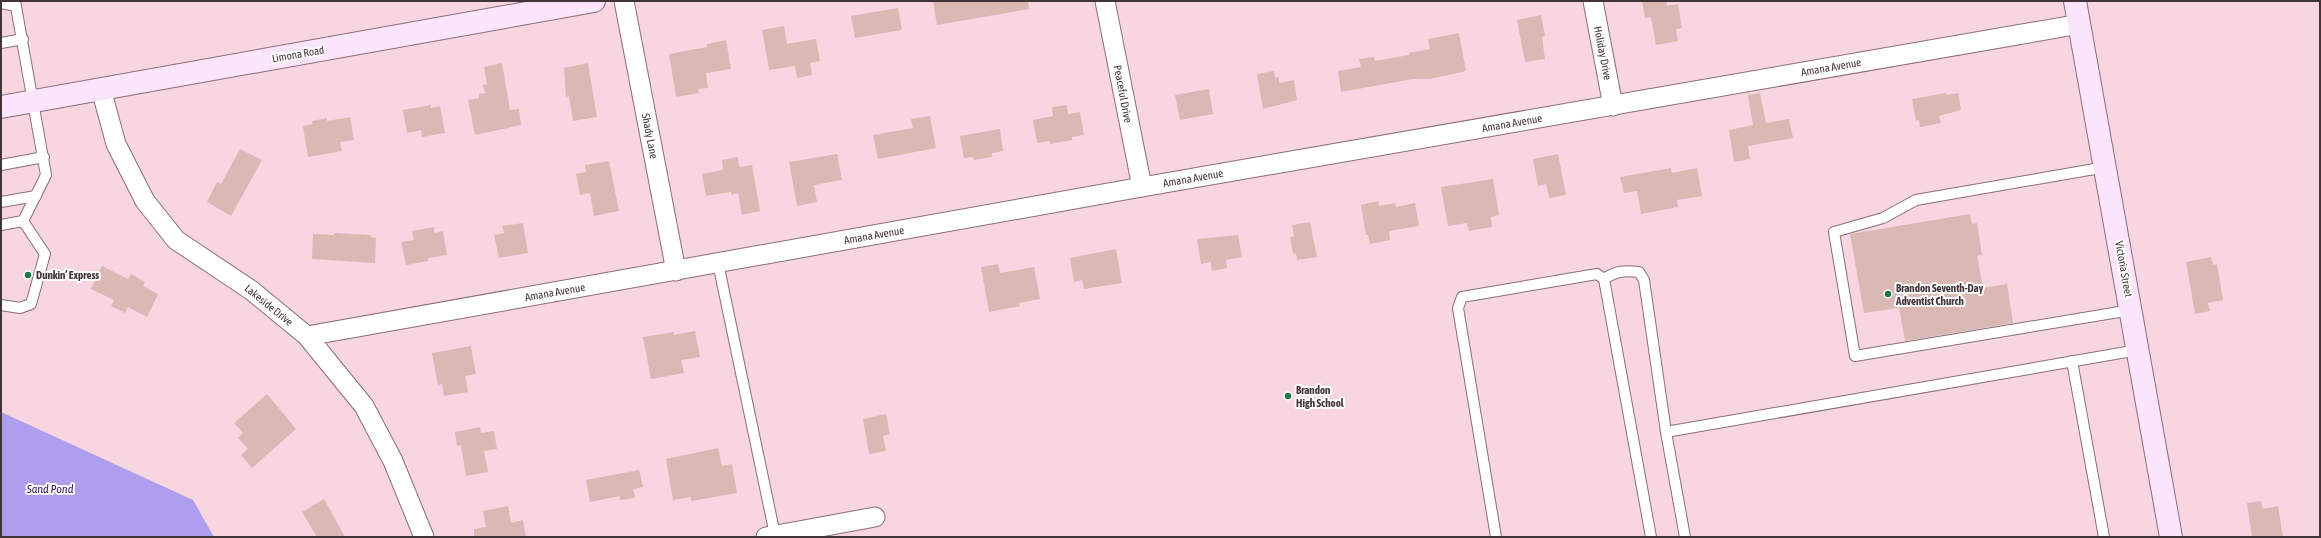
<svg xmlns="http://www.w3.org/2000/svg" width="2321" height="538" font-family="'Asap Condensed',sans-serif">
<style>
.water{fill:#ad9fed}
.building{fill:#dab8b4}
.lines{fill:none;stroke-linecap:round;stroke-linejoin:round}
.lane-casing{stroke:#8a6d77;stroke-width:12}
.street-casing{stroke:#8a6d77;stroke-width:21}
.secondary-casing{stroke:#8a6d77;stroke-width:24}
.lane{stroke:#fff;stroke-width:10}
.street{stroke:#fff;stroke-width:19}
.secondary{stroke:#fae5fc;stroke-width:22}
.poi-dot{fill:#22774a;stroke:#fff;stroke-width:1.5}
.labels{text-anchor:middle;stroke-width:4;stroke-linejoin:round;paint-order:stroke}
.street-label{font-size:11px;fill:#423539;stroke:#fff}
.poi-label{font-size:11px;font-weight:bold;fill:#423539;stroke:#fff;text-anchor:start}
.water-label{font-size:12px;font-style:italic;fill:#34146e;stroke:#fff}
</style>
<rect width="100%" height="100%" fill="#f7d6e1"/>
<polygon class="water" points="1,412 193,500 214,537 1,537"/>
<g class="building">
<polygon points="933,1 1028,1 1029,9 937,25"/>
<polygon points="1642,1 1666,1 1667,6 1678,4 1682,28 1676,29 1678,41 1656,45 1651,17 1645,18"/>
<polygon points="898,8 902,30 855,38 851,16"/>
<polygon points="1541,15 1545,36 1542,37 1545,59 1525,62 1517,20"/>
<polygon points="784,26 787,44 816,39 820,61 810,63 812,75 797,78 795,66 769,70 762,30"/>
<polygon points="1459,33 1466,71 1430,79 1413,79 1341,92 1338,71 1361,67 1359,59 1374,57 1375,61 1409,55 1409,53 1430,49 1428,39"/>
<polygon points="726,40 731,69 706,73 708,88 698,89 699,93 676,97 669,54 707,47 707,44"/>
<polygon points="502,63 510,110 519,109 521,125 475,135 468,100 479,98 479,94 485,93 483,85 487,84 484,67"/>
<polygon points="588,63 597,117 573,121 569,96 566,97 564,68"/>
<polygon points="1274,71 1275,78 1279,77 1279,83 1294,80 1297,100 1263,109 1257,74"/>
<polygon points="1209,89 1213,114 1180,120 1175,95"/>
<polygon points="1760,93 1766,123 1789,119 1793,138 1748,146 1750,159 1734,162 1729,130 1753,125 1748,95"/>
<polygon points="1946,93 1946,95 1958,93 1961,110 1939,116 1941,123 1920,127 1919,120 1916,121 1912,99"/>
<polygon points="431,105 431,108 440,106 445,133 422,137 421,130 407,133 403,110"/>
<polygon points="1067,105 1068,114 1080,112 1084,135 1072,137 1072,140 1050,144 1050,141 1037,143 1033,120 1053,116 1052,107"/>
<polygon points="930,116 936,148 878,159 873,135 913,128 911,119"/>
<polygon points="350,117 354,140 340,142 342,151 308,157 303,126 313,124 312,121 327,118 327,121"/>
<polygon points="1000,129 1003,151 992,153 992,157 974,160 973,157 964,158 960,136"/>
<polygon points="240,149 262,160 231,216 207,202 217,182 221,184"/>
<polygon points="837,154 842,180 814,185 817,202 797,206 789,162"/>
<polygon points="1558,154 1566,195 1549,198 1546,184 1538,186 1533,159"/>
<polygon points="738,157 739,167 752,165 760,211 742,215 738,193 731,195 731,192 706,196 702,174 723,170 722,160"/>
<polygon points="609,161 619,211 594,216 590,193 580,195 576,174 586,172 585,165"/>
<polygon points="1671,168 1672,173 1697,168 1702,196 1677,200 1678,207 1641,214 1637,191 1624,193 1620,177"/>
<polygon points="1493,179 1499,215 1491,217 1492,227 1469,231 1467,223 1448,226 1441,187"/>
<polygon points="1378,201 1379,206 1395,203 1396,207 1415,203 1419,226 1389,231 1390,240 1370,244 1368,235 1366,235 1361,205"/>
<polygon points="1970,214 1972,224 1977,223 1982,255 1977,256 1983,288 2007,284 2013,323 1905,341 1899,308 1864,313 1850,234"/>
<polygon points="1310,222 1317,257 1297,260 1296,253 1293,254 1290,237 1294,236 1292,225"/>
<polygon points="523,223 528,253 499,258 494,235 504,233 502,226"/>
<polygon points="434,227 434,233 443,231 447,255 428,258 428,261 406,265 401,242 414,240 412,231"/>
<polygon points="334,233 371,235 371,237 376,238 375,263 312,259 313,234 334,235"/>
<polygon points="1238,235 1242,257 1226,260 1227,268 1212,271 1211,262 1201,264 1197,239"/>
<polygon points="1116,249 1122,283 1084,289 1082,280 1074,282 1070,258"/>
<polygon points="2211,257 2213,265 2217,264 2223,300 2208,303 2210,311 2195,314 2186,262"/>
<polygon points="998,264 1000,273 1034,267 1040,299 1019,303 1020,306 989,312 981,267"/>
<polygon points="102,266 128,279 131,274 145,282 143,286 158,294 147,317 128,307 125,313 111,306 114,300 91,289"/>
<polygon points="695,331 700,357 681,360 684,373 651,379 643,337 674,332 674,335"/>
<polygon points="471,346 476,374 465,376 468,392 444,396 442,384 438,385 432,353"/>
<polygon points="267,394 296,429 252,468 241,455 248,449 238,438 243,433 234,423"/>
<polygon points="886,414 890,434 883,436 886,451 869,454 863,419"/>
<polygon points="480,427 481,433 494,431 497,449 484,451 488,472 466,476 461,445 457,446 455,432"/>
<polygon points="718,448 722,466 732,464 737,493 691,501 691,497 673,500 666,459"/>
<polygon points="639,470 643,487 633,489 635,498 620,500 620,496 590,502 586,480"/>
<polygon points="324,499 345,537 317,537 302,512"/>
<polygon points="2261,501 2263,509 2278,506 2283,537 2252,537 2247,503"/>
<polygon points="508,506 511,523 523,520 526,537 474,537 474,529 486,527 483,511"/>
</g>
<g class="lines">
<defs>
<g id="lane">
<polyline points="15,1 46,175 23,221"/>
<polyline points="1,3 16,6"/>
<polyline points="1,43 23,39"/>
<polyline points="1,165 44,157"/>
<polyline points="2106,167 1916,200 1883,218 1834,232 1855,356 2131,310"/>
<polyline points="1,202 36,196"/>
<polyline points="1,225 23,221"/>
<polyline points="718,263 775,535"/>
<path d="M1604 279C1616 271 1625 270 1639 272L1644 280 1666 432"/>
<polyline points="1,305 20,308 31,304 45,254 23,221"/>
<polyline points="2072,361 2104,537"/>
<polyline points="1496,537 1458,308 1462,297 1597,274 1604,279 1651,537"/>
<polyline points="1685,537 1666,432 2138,350"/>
</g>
<g id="street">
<polyline points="624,1 676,271"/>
<polyline points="1105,1 1142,187"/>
<polyline points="1593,1 1613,106"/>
<polyline points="101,89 116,144 145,201 176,240 251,290 307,336 364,406 393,461 424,537"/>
<polyline points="307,336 1142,187 2080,24"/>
<polyline points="766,537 875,517"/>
</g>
<g id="secondary">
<polyline points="2075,1 2171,537"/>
<polyline points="1,107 594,1"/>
</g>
</defs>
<use href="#lane" class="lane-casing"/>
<use href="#street" class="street-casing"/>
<use href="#secondary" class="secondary-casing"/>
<use href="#lane" class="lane"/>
<use href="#street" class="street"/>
<use href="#secondary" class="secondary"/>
</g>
<g class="poi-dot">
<circle cx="28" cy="275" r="4"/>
<circle cx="1888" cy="294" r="4"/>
<circle cx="1288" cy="396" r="4"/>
</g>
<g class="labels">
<g class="street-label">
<text transform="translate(1603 53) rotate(79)" y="4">Holiday Drive</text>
<text transform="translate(298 54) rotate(-10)" y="4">Limona Road</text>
<text transform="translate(1831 67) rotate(-10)" y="4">Amana Avenue</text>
<text transform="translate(1123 94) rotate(79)" y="4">Peaceful Drive</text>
<text transform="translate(1512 123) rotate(-10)" y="4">Amana Avenue</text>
<text transform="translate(650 136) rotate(79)" y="4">Shady Lane</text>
<text transform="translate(1193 178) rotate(-10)" y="4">Amana Avenue</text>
<text transform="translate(874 235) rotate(-10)" y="4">Amana Avenue</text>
<text transform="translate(2124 269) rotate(80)" y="4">Victoria Street</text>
<text transform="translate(555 292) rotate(-10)" y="4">Amana Avenue</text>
<text transform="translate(269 305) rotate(39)" y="4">Lakeside Drive</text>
</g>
<g class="poi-label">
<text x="36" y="279">Dunkin’ Express</text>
<text x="1896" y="292">Brandon Seventh-Day<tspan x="1896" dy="13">Adventist Church</tspan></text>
<text x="1296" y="394">Brandon<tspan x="1296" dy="13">High School</tspan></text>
</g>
<g class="water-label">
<text x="50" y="493">Sand Pond</text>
</g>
</g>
<rect width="2321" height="538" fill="none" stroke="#423539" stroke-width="4"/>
</svg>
